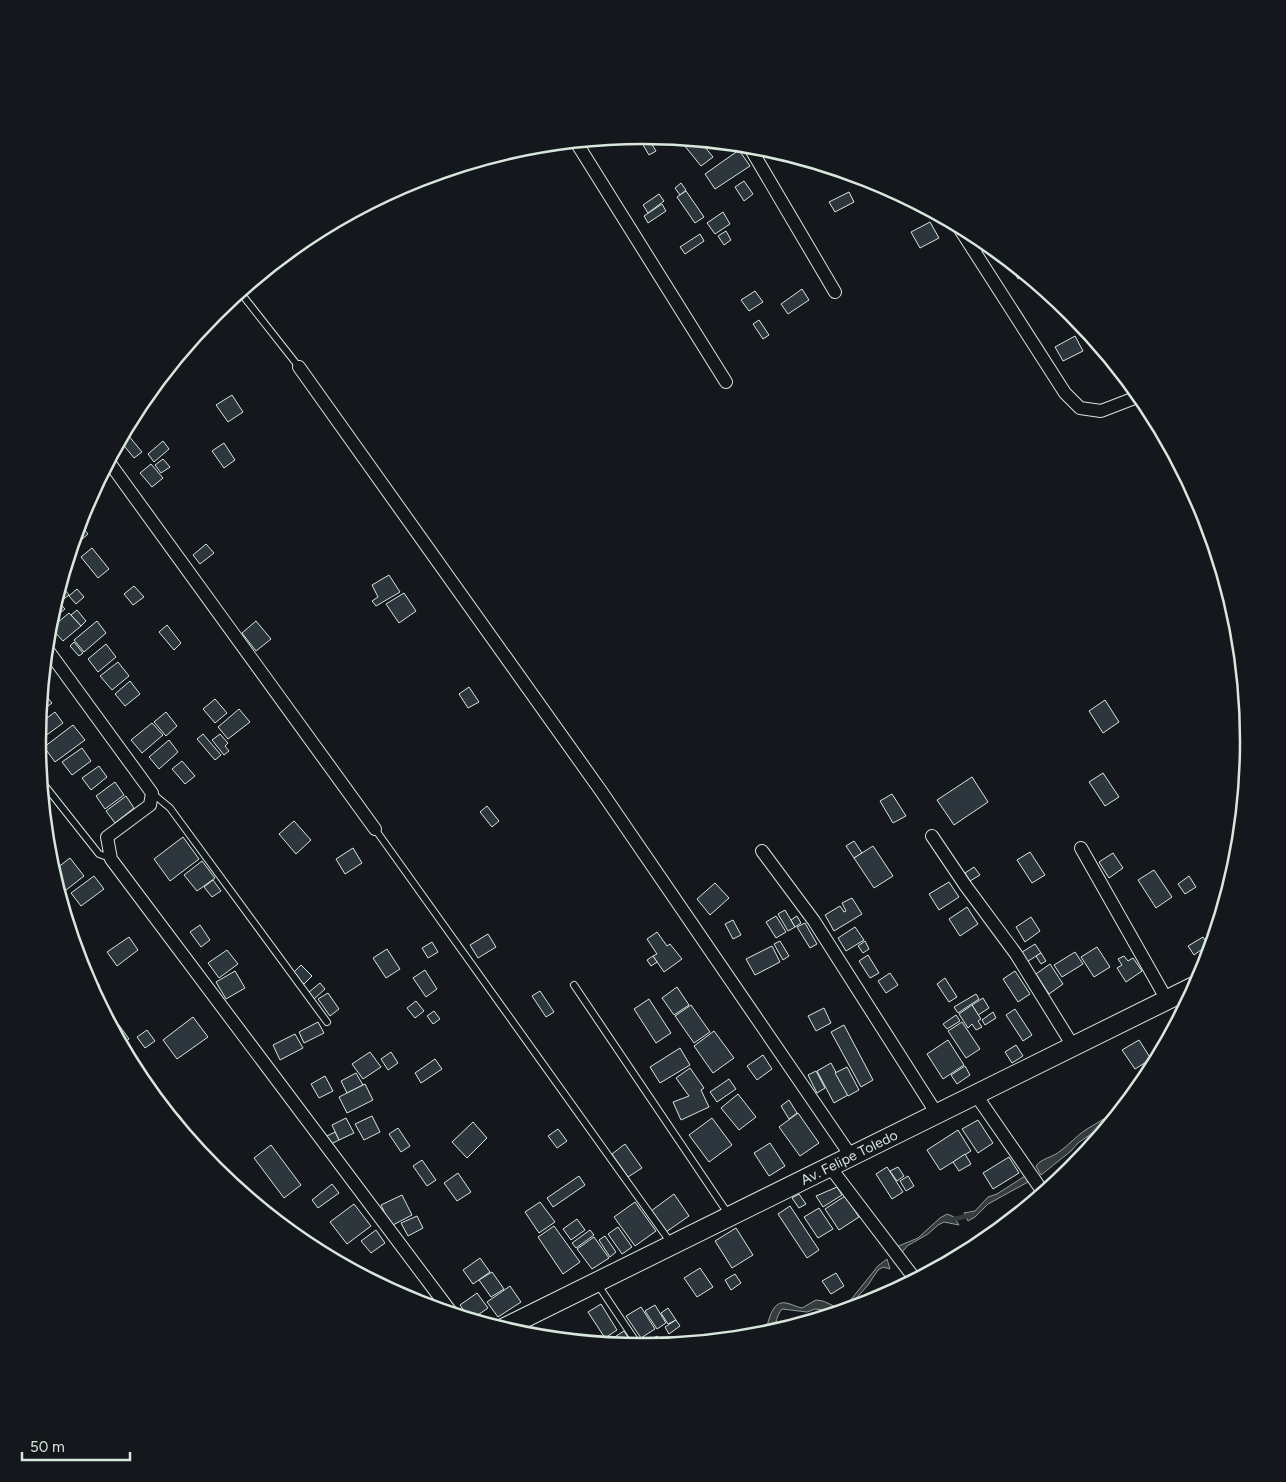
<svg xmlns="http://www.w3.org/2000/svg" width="1286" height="1482" font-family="Figtree,sans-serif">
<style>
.water{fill:#363b3e;stroke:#939e99}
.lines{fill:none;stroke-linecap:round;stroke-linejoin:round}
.stream{stroke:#363b3e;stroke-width:4.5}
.building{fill:#2c363c;stroke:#d8e6dc}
.lane-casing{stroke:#d8e6dc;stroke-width:8}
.street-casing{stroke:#d8e6dc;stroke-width:14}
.secondary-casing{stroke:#d8e6dc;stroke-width:21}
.lane{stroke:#14181c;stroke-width:6}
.street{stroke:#14181c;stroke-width:12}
.secondary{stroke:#14181c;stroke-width:19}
.labels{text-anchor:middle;stroke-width:4;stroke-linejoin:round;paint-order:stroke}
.street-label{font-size:14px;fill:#d8e6dc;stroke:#14181c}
.rim{fill:none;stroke:#d8e6dc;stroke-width:2.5}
</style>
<rect width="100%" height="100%" fill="#14181c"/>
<g class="water">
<path d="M1124 1105 1104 1125 1078 1143 1071 1151 1041 1175 1036 1166C1042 1158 1051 1158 1059 1152 1069 1145 1077 1135 1087 1129 1099 1122 1112 1114 1124 1105Z"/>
<polygon points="1025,1176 1028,1182 988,1204 975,1217 968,1221 964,1213 975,1211 988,1197 997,1194"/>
<polygon points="947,1214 954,1217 959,1225 944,1222 938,1225 928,1234 907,1246 900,1255 896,1247 918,1238 940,1218"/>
<path d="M887 1259 890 1269 883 1267 878 1270 868 1285 847 1309 826 1310 815 1309 807 1312 782 1309C776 1316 777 1323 772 1331L765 1334C768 1324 771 1300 786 1303 792 1304 796 1307 802 1308L816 1300 823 1301 836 1307 849 1302 878 1266Z"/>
</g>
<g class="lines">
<polyline class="stream" points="950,1220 971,1215"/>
</g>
<g class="building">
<polygon points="643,136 647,136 656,151 649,155 639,138"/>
<polygon points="690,140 700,141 713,157 701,166 684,145"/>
<polygon points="739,150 750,166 715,189 705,174"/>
<polygon points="744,181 753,194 744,201 735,187"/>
<polygon points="681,183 686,190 680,195 675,188"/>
<polygon points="686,191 704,217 695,223 677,197"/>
<polygon points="849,192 854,202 835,212 829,202"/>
<polygon points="659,194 664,201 648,213 643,205"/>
<polygon points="662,204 666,211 648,223 644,216"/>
<polygon points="723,212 730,224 715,234 707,223"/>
<polygon points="930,222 939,238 920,248 911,232"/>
<polygon points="726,231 731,240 724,245 718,236"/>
<polygon points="700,234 704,241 685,254 680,247"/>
<polygon points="1014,266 1025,275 1018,279 1011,267"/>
<polygon points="802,289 809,300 788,314 781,304"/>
<polygon points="755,291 763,302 749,311 741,300"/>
<polygon points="759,320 769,335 763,339 753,324"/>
<polygon points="1075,336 1083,351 1063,361 1055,347"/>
<polygon points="232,395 243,412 228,422 216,405"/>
<polygon points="128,435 142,452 134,458 121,442"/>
<polygon points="163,441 169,449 154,462 148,454"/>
<polygon points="224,443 235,460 224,468 212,451"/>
<polygon points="163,459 170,467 161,473 155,465"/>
<polygon points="151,464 163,478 152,487 140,473"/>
<polygon points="86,504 90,510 81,517 84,509"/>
<polygon points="79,523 88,534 72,548"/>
<polygon points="206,544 214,553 200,564 193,555"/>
<polygon points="92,548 109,569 98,578 81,557"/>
<polygon points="389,575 400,592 376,606 372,601 378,597 372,585"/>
<polygon points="61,585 69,595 61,601 57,597"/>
<polygon points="134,586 144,597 133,605 124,594"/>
<polygon points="77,589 84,597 76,604 69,596"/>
<polygon points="404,593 416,611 399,623 386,604"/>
<polygon points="56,599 65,609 56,616 53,612"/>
<polygon points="77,610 86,621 81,626 71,615"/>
<polygon points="69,613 81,626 63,641 51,628"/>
<polygon points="97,621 106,633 84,652 74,640"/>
<polygon points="256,621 271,639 256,651 242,633"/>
<polygon points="167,625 181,643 174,650 159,632"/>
<polygon points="74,642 83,653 79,656 70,646"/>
<polygon points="106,644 116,657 98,672 88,659"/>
<polygon points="118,662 129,676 112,690 100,676"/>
<polygon points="130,681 140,694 125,706 115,694"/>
<polygon points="469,687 479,702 468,708 459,694"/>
<polygon points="42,691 52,703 40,712"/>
<polygon points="215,699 227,713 215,723 203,709"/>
<polygon points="1105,700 1119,722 1103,733 1089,711"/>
<polygon points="239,709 250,722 228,739 218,727"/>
<polygon points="55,712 63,723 40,740 38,737 39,724"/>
<polygon points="166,712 177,726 166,736 154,722"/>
<polygon points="152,723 163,735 142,753 131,740"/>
<polygon points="73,725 85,740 55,762 44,747"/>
<polygon points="203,734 221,755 215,760 197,739"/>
<polygon points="220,734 228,743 225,746 229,751 224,755 212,740"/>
<polygon points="169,740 178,752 159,769 149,757"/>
<polygon points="82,748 91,761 72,775 62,762"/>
<polygon points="182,761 195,776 185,784 172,769"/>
<polygon points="99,766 107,777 91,790 82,778"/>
<polygon points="1103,773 1119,797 1105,806 1089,782"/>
<polygon points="972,777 988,802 954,825 937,800"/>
<polygon points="115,782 124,795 105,809 96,796"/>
<polygon points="892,794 906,816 893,823 880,801"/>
<polygon points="126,796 134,808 115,823 106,811"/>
<polygon points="487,806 499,821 492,827 480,812"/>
<polygon points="294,821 311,840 296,854 279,834"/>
<polygon points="183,837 199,859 170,881 154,859"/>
<polygon points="854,841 862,853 854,858 846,846"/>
<polygon points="873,846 893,876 874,888 854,858"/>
<polygon points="353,848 362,863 345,874 336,859"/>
<polygon points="1030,852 1045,875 1032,883 1017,860"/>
<polygon points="1113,853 1123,868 1109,878 1099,862"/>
<polygon points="70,858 84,876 61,894 53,871"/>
<polygon points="202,861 215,878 197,891 184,875"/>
<polygon points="974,867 980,875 970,881 965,873"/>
<polygon points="1154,870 1172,897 1156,908 1138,880"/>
<polygon points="94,876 104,889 81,906 71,893"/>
<polygon points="1189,876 1196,887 1185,894 1178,884"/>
<polygon points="213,880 221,891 212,897 204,887"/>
<polygon points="949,882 959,897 939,910 929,894"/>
<polygon points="715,883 729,898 710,915 697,899"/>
<polygon points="852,898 862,914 834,931 825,915 840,906 844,912 846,911 842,903"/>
<polygon points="967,907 978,924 960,936 949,919"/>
<polygon points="785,910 795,927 788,931 778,914"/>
<polygon points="776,916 786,932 776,938 766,922"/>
<polygon points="797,916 801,923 795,927 791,920"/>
<polygon points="1031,917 1040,931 1025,942 1016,927"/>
<polygon points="733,920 741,935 733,939 725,924"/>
<polygon points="805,923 817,944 810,948 797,927"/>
<polygon points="200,925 210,940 201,947 190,932"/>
<polygon points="855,927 864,940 846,951 838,938"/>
<polygon points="657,932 667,946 670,944 682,959 664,972 653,956 657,954 647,939"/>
<polygon points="488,934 496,947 478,958 470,945"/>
<polygon points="129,937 138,950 117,966 107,952"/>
<polygon points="1203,937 1208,945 1194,955 1188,946"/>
<polygon points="780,941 789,956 783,960 774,944"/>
<polygon points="865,941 869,949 863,953 858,946"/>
<polygon points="432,942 438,952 428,958 422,948"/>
<polygon points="1035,944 1041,953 1025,963 1019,954"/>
<polygon points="772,946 780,962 755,975 746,959"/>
<polygon points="1097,947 1110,967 1094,977 1081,957"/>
<polygon points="387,949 400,969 386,978 373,958"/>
<polygon points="227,950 238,964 219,978 208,963"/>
<polygon points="1075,952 1083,964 1062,977 1054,965"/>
<polygon points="1041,953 1046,961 1041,964 1036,956"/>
<polygon points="868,955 879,973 870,978 859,961"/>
<polygon points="653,956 657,962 651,966 647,960"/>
<polygon points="1124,956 1128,961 1133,958 1142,971 1126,982 1117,968 1122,965 1118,959"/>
<polygon points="1050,964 1063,984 1049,994 1036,974"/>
<polygon points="301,965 312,976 304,984 293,973"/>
<polygon points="425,970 437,989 426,997 413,978"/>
<polygon points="235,971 245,988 226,999 216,982"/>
<polygon points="1015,971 1030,994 1018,1002 1003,979"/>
<polygon points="890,973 898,985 886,993 878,981"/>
<polygon points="945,978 957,997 949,1002 937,984"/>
<polygon points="94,979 100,986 93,991 89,983"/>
<polygon points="320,983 325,989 314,999 309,992"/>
<polygon points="677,987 689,1005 674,1015 662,998"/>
<polygon points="540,991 554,1012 546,1017 532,996"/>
<polygon points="328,993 339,1009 330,1016 318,999"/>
<polygon points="976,994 979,999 958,1013 954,1007"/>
<polygon points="983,998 989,1008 978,1015 972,1005"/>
<polygon points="649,999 671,1033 656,1043 634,1009"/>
<polygon points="416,1001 424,1011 415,1018 407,1008"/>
<polygon points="691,1005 710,1032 694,1043 675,1016"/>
<polygon points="972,1005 981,1019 978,1021 982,1027 976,1030 972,1024 968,1028 959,1014"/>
<polygon points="824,1008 831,1023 816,1031 808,1016"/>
<polygon points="1015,1009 1032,1035 1023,1041 1006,1015"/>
<polygon points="434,1011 440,1019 433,1024 427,1016"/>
<polygon points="993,1012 996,1018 985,1025 982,1020"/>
<polygon points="956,1015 960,1021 947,1029 943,1024"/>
<polygon points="193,1017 208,1037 177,1059 163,1040"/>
<polygon points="318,1022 324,1033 304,1043 299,1032"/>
<polygon points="962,1022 980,1049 966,1058 948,1031"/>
<polygon points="119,1025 129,1039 122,1044 114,1029"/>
<polygon points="844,1025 873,1080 861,1087 831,1032"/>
<polygon points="147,1030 155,1041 145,1048 137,1037"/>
<polygon points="714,1031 734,1058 713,1073 694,1046"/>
<polygon points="295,1034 303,1048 280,1060 273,1045"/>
<polygon points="948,1040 964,1065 943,1079 927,1054"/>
<polygon points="1139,1040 1151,1059 1135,1069 1122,1050"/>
<polygon points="1016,1045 1023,1056 1012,1063 1005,1052"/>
<polygon points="680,1048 690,1065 660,1083 650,1067"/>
<polygon points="370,1052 381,1067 363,1079 352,1064"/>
<polygon points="391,1052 398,1063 388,1070 381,1059"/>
<polygon points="763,1055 772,1069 757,1080 747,1066"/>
<polygon points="435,1059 442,1069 421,1083 415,1073"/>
<polygon points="831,1063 848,1095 834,1103 817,1071"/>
<polygon points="965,1066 970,1075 957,1084 951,1075"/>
<polygon points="847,1067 859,1090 848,1096 835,1073"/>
<polygon points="690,1068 704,1088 701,1090 709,1107 681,1120 673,1102 689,1096 676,1078"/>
<polygon points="816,1071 825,1088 817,1093 808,1075"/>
<polygon points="356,1073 363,1085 347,1093 341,1081"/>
<polygon points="325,1076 333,1091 319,1098 311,1084"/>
<polygon points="729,1079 736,1089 717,1102 710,1092"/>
<polygon points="365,1084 373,1100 347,1113 339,1097"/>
<polygon points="738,1094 756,1117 739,1130 721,1108"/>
<polygon points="789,1100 797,1113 789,1119 781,1106"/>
<polygon points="177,1113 182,1119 177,1123 172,1117"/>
<polygon points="798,1113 819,1143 800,1156 779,1127"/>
<polygon points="372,1116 380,1132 364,1140 355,1124"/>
<polygon points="346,1118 354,1133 339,1140 332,1125"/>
<polygon points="712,1118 732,1145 709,1162 689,1135"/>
<polygon points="978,1120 993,1143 978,1153 962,1129"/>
<polygon points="473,1122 487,1138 467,1158 452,1142"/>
<polygon points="398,1128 410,1146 401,1152 389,1134"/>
<polygon points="558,1129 567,1141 557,1148 548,1136"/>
<polygon points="958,1130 971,1151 940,1170 927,1150"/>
<polygon points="335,1132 339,1140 329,1145 325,1137"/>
<polygon points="770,1143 785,1166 769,1176 754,1153"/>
<polygon points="625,1144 642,1168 628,1177 612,1154"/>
<polygon points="271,1145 301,1185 284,1198 254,1158"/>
<polygon points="965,1154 971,1164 959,1171 953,1162"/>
<polygon points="1009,1157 1019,1173 993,1189 983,1173"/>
<polygon points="422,1160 436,1180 427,1186 413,1166"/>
<polygon points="887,1167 903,1192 892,1199 876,1174"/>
<polygon points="898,1167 904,1176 897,1181 890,1171"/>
<polygon points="458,1173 471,1192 457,1201 444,1183"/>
<polygon points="579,1176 585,1185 553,1207 547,1198"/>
<polygon points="908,1176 914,1186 906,1191 900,1181"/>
<polygon points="332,1184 339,1193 318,1208 312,1200"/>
<polygon points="837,1187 842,1195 823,1207 816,1196"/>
<polygon points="674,1194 689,1216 666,1232 651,1211"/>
<polygon points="799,1194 806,1204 799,1208 792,1198"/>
<polygon points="402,1195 412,1215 391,1226 381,1205"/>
<polygon points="845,1196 859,1217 839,1230 825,1209"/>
<polygon points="540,1202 555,1222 539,1233 525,1212"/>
<polygon points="635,1202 656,1231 635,1246 614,1217"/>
<polygon points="354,1204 371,1226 347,1244 330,1222"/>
<polygon points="790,1206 819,1250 807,1258 778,1214"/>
<polygon points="819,1208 833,1229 818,1238 804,1217"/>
<polygon points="417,1216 423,1228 408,1236 401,1223"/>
<polygon points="577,1219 585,1230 571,1240 563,1229"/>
<polygon points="554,1226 580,1262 563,1274 538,1237"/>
<polygon points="618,1227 632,1247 622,1254 608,1234"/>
<polygon points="736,1228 753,1255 732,1268 715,1241"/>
<polygon points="376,1230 385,1243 371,1253 361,1241"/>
<polygon points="590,1230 594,1235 576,1248 572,1243"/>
<polygon points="605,1236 616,1252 610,1257 599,1240"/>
<polygon points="594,1237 609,1258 592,1269 577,1249"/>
<polygon points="480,1258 490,1272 473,1284 463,1270"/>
<polygon points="700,1268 713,1287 697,1297 684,1278"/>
<polygon points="492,1272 504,1289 491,1297 479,1280"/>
<polygon points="836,1273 844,1286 831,1294 822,1281"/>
<polygon points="735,1274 741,1283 731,1290 725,1280"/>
<polygon points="510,1286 521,1302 498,1317 487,1302"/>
<polygon points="477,1293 488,1308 472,1319 469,1318 460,1305"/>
<polygon points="601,1304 617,1330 605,1338 588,1312"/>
<polygon points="655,1305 666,1323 657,1329 645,1311"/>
<polygon points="641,1307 655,1329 641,1338 626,1316"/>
<polygon points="668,1308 676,1320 668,1324 661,1313"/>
<polygon points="676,1320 680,1326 669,1334 665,1327"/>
<polygon points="624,1331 633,1345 613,1344 610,1340"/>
<polygon points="657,1336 663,1345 643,1346 642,1345"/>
</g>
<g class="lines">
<defs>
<g id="lane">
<polyline points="240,292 299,367"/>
<polyline points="42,782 99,854 110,858"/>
<polyline points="152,793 170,808 327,1022"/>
<polyline points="375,829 671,1243"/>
<polyline points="574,985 729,1215"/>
<polyline points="598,1285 639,1346"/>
</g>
<g id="street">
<polyline points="576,142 726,382"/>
<polyline points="749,146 835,292"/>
<polyline points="958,226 1065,393 1080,408 1101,411 1140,396"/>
<polyline points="973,249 985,242"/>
<polyline points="299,367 601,791 851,1156"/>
<polyline points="109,462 375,829"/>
<polyline points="47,649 152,793 150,805 107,837 111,859 451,1312"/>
<polyline points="932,836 965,885 1016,954 1073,1046"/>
<polyline points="1081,848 1167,1000"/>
<polyline points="762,851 814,921 937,1114"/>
<polyline points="976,1095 1043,1192"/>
<polyline points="830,1167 915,1279"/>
</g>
<g id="secondary">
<path id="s1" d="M504 1328 1195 986"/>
</g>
</defs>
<use href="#lane" class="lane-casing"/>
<use href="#street" class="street-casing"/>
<use href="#secondary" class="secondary-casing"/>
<use href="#lane" class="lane"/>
<use href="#street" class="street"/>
<use href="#secondary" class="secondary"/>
</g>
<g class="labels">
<g class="street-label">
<text dy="5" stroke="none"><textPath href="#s1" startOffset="385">Av. Felipe Toledo</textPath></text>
</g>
</g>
<path d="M0 0H1286V1482H0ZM46 741a597 597 0 1 1 1194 0a597 597 0 1 1-1194 0Z" fill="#14181c" fill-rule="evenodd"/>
<path class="rim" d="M46 741a597 597 0 1 1 1194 0a597 597 0 1 1-1194 0Z"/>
<path d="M22 1452v8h108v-8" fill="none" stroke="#d8e6dc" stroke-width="2.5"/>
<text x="30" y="1452" font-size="15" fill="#d8e6dc" stroke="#14181c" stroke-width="4" paint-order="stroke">50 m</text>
</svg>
